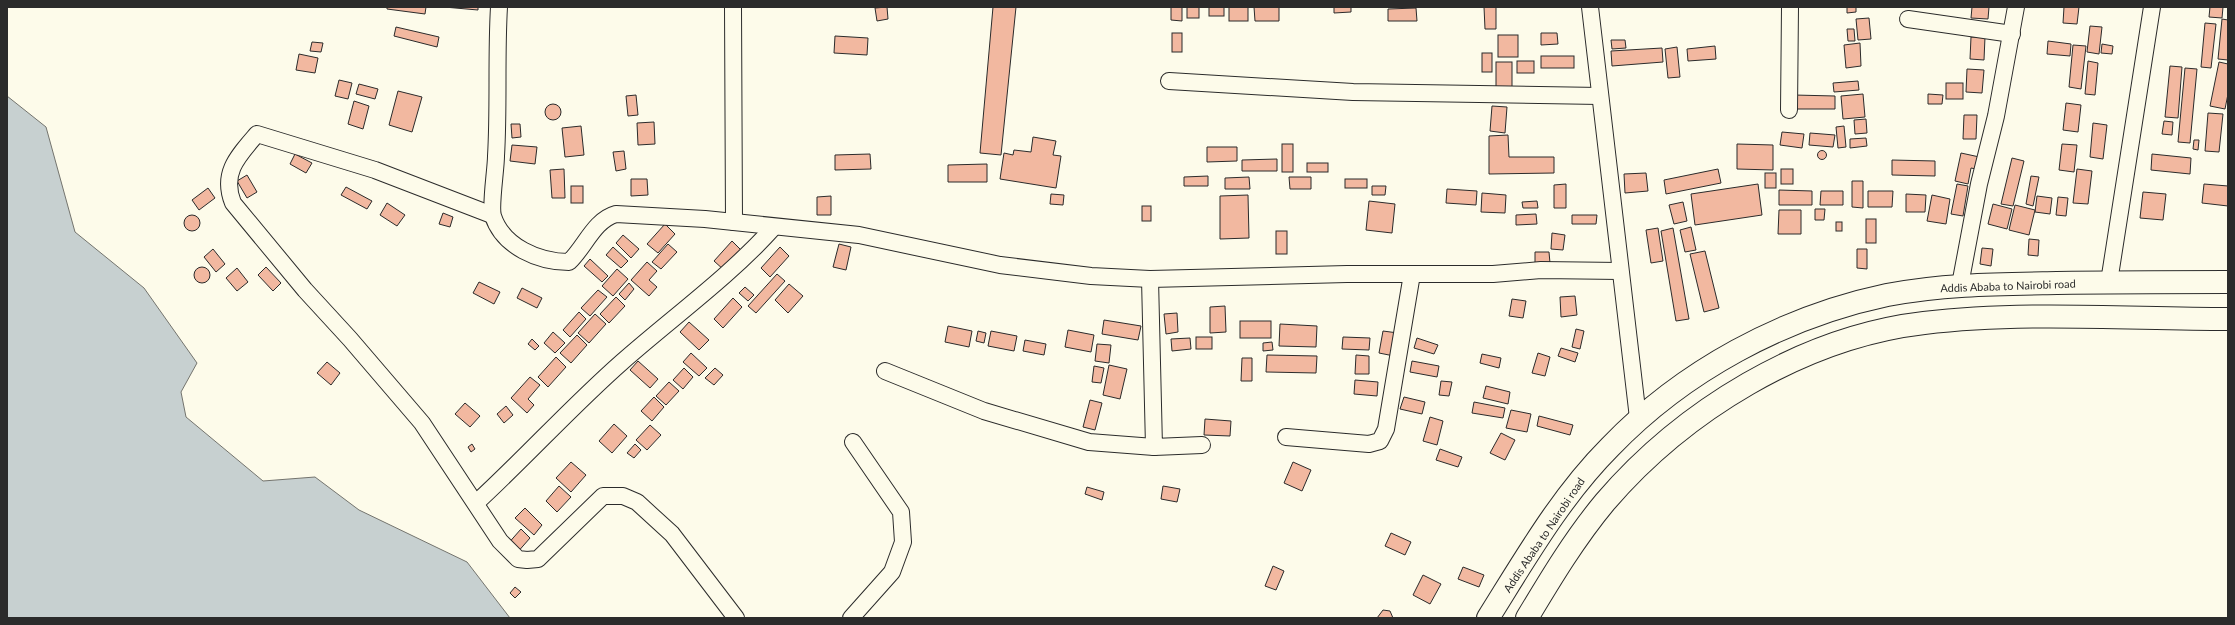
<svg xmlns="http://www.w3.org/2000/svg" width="2235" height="625" font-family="Lato,sans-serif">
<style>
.water{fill:#c7d0d0;stroke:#74746e}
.building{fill:#f2b8a0;stroke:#2b2b2b}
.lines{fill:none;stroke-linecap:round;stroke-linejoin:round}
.minor-casing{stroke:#2b2b2b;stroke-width:18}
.trunk-casing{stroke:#2b2b2b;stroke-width:24}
.minor{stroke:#fdfbea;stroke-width:16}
.trunk{stroke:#fdfbea;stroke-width:22}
.labels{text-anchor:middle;stroke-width:3;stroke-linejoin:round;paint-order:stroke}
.street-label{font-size:11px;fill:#2b2b2b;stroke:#fdfbea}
</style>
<rect width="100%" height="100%" fill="#fdfbea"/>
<polygon class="water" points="7,96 46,127 75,232 144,288 197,363 181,392 186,417 263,481 315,477 359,510 467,562 510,618 7,618"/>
<g class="building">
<polygon points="387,7 426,7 425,14 387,9"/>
<polygon points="444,7 478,7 478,10"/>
<polygon points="887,7 888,19 877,21 875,8"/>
<polygon points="993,7 1016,7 1001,155 980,153"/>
<polygon points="1171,7 1182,7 1182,21 1171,20"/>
<rect x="1187" y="7" width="12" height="11"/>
<rect x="1209" y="7" width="15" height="9"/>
<rect x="1229" y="7" width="19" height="14"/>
<polygon points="1254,7 1279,7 1279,21 1255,21"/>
<polygon points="1334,7 1351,7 1351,12 1334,13"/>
<polygon points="1484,7 1496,7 1496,29 1485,29"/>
<polygon points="1847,7 1856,7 1856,12 1847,13"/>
<polygon points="1972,7 1989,7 1988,19 1971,18"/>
<polygon points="2064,7 2079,7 2077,24 2063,23"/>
<polygon points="2210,7 2223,7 2222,18 2209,17"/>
<polygon points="1416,8 1417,21 1388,21 1388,9"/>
<polygon points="1869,18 1871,39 1858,40 1856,19"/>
<polygon points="2222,19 2228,20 2228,60 2218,59"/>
<polygon points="2205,23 2216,24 2211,68 2201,67"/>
<polygon points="2090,26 2102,27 2099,54 2087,52"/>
<polygon points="396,27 439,37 437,47 394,36"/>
<polygon points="1847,29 1854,29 1855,41 1848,41"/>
<rect x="1172" y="33" width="10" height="19"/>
<polygon points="1541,33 1557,33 1558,44 1541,45"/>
<rect x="1498" y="35" width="20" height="22"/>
<polygon points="835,36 868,38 867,55 834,53"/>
<polygon points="1971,37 1985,37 1984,60 1970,59"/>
<polygon points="1611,40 1625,40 1626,48 1612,49"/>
<polygon points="2048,41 2071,44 2070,56 2047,54"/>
<polygon points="312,42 323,43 321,52 310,51"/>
<polygon points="1860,43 1861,66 1846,68 1844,45"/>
<polygon points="2102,44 2113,46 2112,54 2101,53"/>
<polygon points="2073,45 2086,46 2081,89 2069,87"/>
<polygon points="1715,46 1716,59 1688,61 1687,49"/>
<polygon points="1677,47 1680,77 1668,78 1665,49"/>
<polygon points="1662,48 1663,62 1612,66 1611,51"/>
<rect x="1482" y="53" width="10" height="19"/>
<polygon points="299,54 318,58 315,73 296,70"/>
<rect x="1541" y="56" width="33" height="12"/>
<rect x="1517" y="61" width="17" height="12"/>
<polygon points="2088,61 2098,63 2095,95 2085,94"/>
<rect x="1496" y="62" width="16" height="27"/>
<polygon points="2219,62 2228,64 2228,94 2225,109 2210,106"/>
<polygon points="2170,66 2182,67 2178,118 2165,117"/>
<polygon points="2185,68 2197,69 2190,143 2178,142"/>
<polygon points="1967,69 1984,70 1982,93 1966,92"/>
<polygon points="339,80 352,83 348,99 335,96"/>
<polygon points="1858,81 1859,90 1834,92 1833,83"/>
<rect x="1946" y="83" width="17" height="16"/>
<polygon points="359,84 378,89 375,99 356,94"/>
<polygon points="398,91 422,97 412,132 389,125"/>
<polygon points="1863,94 1865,117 1843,119 1841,96"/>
<polygon points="1928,94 1943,95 1942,104 1928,104"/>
<polygon points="636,95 638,115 628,116 626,96"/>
<polygon points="1794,95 1835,96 1835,109 1794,109"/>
<polygon points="354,101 369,106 363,129 348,124"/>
<polygon points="2066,103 2081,105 2078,132 2063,130"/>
<circle cx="553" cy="112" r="8"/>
<polygon points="1492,106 1507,107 1505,133 1490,131"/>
<polygon points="2208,113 2223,114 2219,152 2205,151"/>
<polygon points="1964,115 1977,115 1976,139 1963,139"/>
<polygon points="1866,119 1867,133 1855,134 1854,120"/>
<polygon points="2164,121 2173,122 2172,135 2162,134"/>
<polygon points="654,122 655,144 638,145 637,123"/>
<polygon points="2093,123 2107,125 2103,159 2090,157"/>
<polygon points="511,124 520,124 521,137 512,138"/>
<polygon points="581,126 584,155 565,157 562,128"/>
<polygon points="1844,126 1846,147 1838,148 1836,127"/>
<polygon points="1782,132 1804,134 1802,148 1780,145"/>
<polygon points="1810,133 1835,135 1833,147 1809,145"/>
<polygon points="1508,135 1509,157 1554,157 1554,173 1489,174 1489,136"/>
<polygon points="1033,137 1056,141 1053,155 1061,156 1056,188 1000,179 1004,153 1013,155 1014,150 1031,152"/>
<polygon points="1866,138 1867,146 1850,148 1850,139"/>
<polygon points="2194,140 2199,140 2198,150 2193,149"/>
<rect x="1282" y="144" width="11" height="28"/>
<polygon points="1737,144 1773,145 1773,170 1737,169"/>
<polygon points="2062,144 2077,145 2074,172 2059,170"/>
<polygon points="512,145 537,147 535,164 510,161"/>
<polygon points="1207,147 1237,147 1237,161 1207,162"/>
<circle cx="1822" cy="155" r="4.5"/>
<polygon points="624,151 626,169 616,171 613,152"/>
<polygon points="1961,153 1984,158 1981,170 1971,168 1968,184 1955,181"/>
<polygon points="295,154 312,163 306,173 290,164"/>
<polygon points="870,154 871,169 835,170 835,155"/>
<polygon points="2152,154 2191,158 2190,174 2151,170"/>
<polygon points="2012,158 2024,161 2013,206 2001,204"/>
<polygon points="1277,159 1277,171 1242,171 1242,160"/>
<polygon points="1892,160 1935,161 1935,176 1892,175"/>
<rect x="1307" y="163" width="21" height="9"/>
<polygon points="987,164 987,182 948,182 948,165"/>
<polygon points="564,169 565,198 552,198 550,170"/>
<polygon points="1718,169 1721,183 1666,194 1664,180"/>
<rect x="1781" y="169" width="12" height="15"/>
<polygon points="2077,169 2092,171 2088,204 2073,203"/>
<polygon points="1646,173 1648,191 1625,193 1624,174"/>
<rect x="1765" y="173" width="11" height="15"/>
<polygon points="247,175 257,192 247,198 237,181"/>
<polygon points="1208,176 1208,186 1184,186 1184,177"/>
<polygon points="2031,176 2039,177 2033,206 2026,204"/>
<polygon points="1249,177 1250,189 1225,189 1225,178"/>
<polygon points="1289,177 1311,177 1311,189 1290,189"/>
<polygon points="631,179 647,179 648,195 631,196"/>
<rect x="1345" y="179" width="22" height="9"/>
<polygon points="1852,181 1863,181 1863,208 1852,207"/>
<polygon points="1566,184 1566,208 1554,208 1554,185"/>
<polygon points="1758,184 1762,215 1695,225 1691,194"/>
<polygon points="1957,184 1968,186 1963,216 1951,214"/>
<polygon points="2204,184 2228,186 2228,206 2202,203"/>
<rect x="571" y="186" width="12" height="17"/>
<polygon points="1372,186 1386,186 1385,195 1372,195"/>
<polygon points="346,187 372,201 367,209 341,195"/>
<polygon points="208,188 215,198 199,210 192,200"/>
<polygon points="1447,189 1477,191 1476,205 1446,203"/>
<polygon points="1779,190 1812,191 1812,205 1779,205"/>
<polygon points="1821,191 1843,191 1843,205 1820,205"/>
<polygon points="1868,191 1893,191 1892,207 1868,207"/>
<polygon points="2143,192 2166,194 2163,220 2140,218"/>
<polygon points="1482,193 1506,195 1505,213 1481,212"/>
<polygon points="1051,194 1064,195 1063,205 1050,204"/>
<polygon points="1906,194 1926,195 1925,212 1906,212"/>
<polygon points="1248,195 1249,238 1220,239 1220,196"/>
<polygon points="1932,195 1950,199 1946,224 1927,221"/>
<polygon points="831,196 831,215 817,215 817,197"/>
<polygon points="2037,196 2052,198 2050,214 2035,212"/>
<polygon points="2058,197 2068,198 2066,216 2056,215"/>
<polygon points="1369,201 1395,204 1392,233 1366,230"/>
<polygon points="1537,201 1538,208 1523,208 1522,202"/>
<polygon points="1683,202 1687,221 1674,224 1669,205"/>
<polygon points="387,203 405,215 397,226 380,215"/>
<polygon points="1993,204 2012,209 2007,229 1988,224"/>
<polygon points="2015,205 2035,210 2029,235 2009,230"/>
<rect x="1142" y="206" width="9" height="15"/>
<polygon points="1815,209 1825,209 1824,220 1815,220"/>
<polygon points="1779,210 1801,210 1801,234 1778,234"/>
<polygon points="443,213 453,217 450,227 439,224"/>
<polygon points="1536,214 1537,224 1516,225 1516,215"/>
<circle cx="192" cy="223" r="8"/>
<polygon points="1572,215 1597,215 1596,224 1572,224"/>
<rect x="1866" y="219" width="10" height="24"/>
<rect x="1836" y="222" width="6" height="9"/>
<polygon points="665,224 675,234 658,253 647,244"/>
<polygon points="1691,227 1696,250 1685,252 1680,230"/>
<polygon points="1658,228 1663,261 1651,263 1646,230"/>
<polygon points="1673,228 1689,319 1676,321 1661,231"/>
<rect x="1276" y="231" width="11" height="23"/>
<polygon points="1552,233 1565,235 1563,250 1551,249"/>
<polygon points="623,235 639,249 631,258 616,243"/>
<polygon points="2029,239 2039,240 2038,256 2028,255"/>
<polygon points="732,241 742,251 724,270 714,261"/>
<polygon points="668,244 677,252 661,269 652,262"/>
<polygon points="839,244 851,247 846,270 833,267"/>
<polygon points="613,247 628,261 621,268 606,255"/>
<polygon points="780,247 789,256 770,277 761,268"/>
<polygon points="1982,248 1993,249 1991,266 1980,264"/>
<polygon points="213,249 225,264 216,272 204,257"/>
<polygon points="1857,249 1867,249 1867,269 1857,268"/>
<polygon points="1705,251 1719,308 1704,312 1690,254"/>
<polygon points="1535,252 1549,252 1550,263 1535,264"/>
<polygon points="590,259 608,276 602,282 584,266"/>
<polygon points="647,262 657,271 649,280 657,287 649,296 631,280"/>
<circle cx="202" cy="275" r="8"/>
<polygon points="266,267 281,283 273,291 258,275"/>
<polygon points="237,268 248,282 237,291 226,278"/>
<polygon points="617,269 628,279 613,296 602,286"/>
<polygon points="777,274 785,281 756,313 748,306"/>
<polygon points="479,282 500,292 494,304 473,293"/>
<polygon points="629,283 634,289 625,300 619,294"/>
<polygon points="789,284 803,296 788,313 775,300"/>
<polygon points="745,287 754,295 748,301 739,293"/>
<polygon points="522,288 542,298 537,308 517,298"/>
<polygon points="598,290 607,297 590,316 581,308"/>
<polygon points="1575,296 1577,315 1561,317 1560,297"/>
<polygon points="616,297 625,306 609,323 600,314"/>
<polygon points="733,298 742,307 723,328 714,319"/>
<polygon points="1512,299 1526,301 1523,318 1509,316"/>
<polygon points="1225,306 1226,332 1210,333 1210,307"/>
<polygon points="579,312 586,319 570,337 563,330"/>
<polygon points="1177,313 1178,332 1166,334 1164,314"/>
<polygon points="595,314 606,324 589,343 578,333"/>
<polygon points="1104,320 1141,326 1138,340 1102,334"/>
<rect x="1240" y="321" width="31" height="17"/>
<polygon points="689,322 709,340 699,350 680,332"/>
<polygon points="1280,324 1317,326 1316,347 1279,346"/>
<polygon points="948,326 972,331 969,347 945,342"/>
<polygon points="1576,329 1584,331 1580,349 1572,347"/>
<polygon points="1068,330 1094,335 1091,352 1065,347"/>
<polygon points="978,331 986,333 984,343 976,341"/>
<polygon points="991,331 1017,336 1014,351 988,346"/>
<polygon points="1383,331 1398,333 1394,356 1379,353"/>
<polygon points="553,332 565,343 555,353 544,343"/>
<polygon points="577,335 587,345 571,363 560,353"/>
<rect x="1196" y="337" width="16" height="12"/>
<polygon points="1343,337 1370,338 1369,350 1342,349"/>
<polygon points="1190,338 1191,349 1172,351 1171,339"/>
<polygon points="1417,338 1438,345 1434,354 1414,348"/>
<polygon points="532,339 539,346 535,350 528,344"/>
<polygon points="1025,340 1046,344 1044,355 1023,351"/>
<polygon points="1272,342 1273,350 1263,351 1263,343"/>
<polygon points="1097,344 1111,345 1109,363 1095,361"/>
<polygon points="1561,348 1578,353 1575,362 1558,356"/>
<polygon points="691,353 707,368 699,376 683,362"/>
<polygon points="1538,353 1550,357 1545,376 1532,373"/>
<polygon points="1482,354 1501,358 1499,368 1480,363"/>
<polygon points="1267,355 1317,356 1316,373 1266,372"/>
<polygon points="1356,355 1369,356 1369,374 1355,374"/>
<polygon points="556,357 566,367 548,387 538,377"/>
<polygon points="1242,358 1252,358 1252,381 1241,381"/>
<polygon points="638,361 658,379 650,388 630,370"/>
<polygon points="1412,361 1439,366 1437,377 1410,372"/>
<polygon points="327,362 340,373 331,385 317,373"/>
<polygon points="1109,365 1127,369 1120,399 1103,395"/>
<polygon points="1094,366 1104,368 1101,383 1092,382"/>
<polygon points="684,368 693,377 683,389 673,380"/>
<polygon points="715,368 723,375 714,385 705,378"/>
<polygon points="530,377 540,385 528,399 534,405 527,413 511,398"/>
<polygon points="1355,380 1378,382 1377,396 1354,394"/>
<polygon points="1441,381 1452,382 1449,396 1439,395"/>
<polygon points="669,382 679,391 666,405 656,396"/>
<polygon points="1486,386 1510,392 1508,404 1483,398"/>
<polygon points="654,397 664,407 652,421 641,411"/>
<polygon points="1404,397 1425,402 1422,414 1400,409"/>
<polygon points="1090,400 1102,403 1095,430 1083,427"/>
<polygon points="1474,402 1505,408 1503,418 1472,413"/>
<polygon points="465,403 480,416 470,427 455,414"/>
<polygon points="506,406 513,415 504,423 497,414"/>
<polygon points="1511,410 1531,414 1527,432 1506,428"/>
<polygon points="1539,416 1573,425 1570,435 1537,426"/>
<polygon points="1430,417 1443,421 1437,445 1423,441"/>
<polygon points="1205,419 1231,421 1230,436 1204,435"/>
<polygon points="614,424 627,436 612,453 599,441"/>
<polygon points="650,425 661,435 647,450 636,440"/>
<polygon points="1501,433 1515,440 1505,460 1490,453"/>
<polygon points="472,444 475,449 471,452 468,447"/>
<polygon points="635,444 641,450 634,458 627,453"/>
<polygon points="1440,449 1462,457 1458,467 1436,460"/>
<polygon points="571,462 586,475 571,492 556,478"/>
<polygon points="1293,462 1311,470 1302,491 1284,483"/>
<polygon points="559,486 571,497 557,512 546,501"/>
<polygon points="1163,486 1180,489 1177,502 1161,499"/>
<polygon points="1087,487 1104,492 1102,500 1085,494"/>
<polygon points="525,508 542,525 534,535 515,518"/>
<polygon points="521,529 530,538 516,554 506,546"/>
<polygon points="1391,533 1411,542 1405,555 1385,546"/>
<polygon points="1273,566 1284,571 1276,590 1265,586"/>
<polygon points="1463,567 1484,575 1479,587 1458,579"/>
<polygon points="1423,575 1441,584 1430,604 1413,595"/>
<polygon points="515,587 521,592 515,598 510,593"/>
<polygon points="1383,610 1390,611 1393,618 1377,618"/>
</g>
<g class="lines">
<defs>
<g id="minor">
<path d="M499 7C496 57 499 106 496 156 496 169 490 206 493 216 503 247 539 262 569 262 585 247 594 220 616 214L705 219 859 235 1000 265 1091 276 1150 279 1347 274H1493L1541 270 1620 271"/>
<polyline points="733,7 734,222"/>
<polyline points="1590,7 1638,418"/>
<polyline points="1908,19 2012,34"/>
<polyline points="1169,81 1353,92 1600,96"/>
<polyline points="1789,110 1790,7"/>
<path d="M492 215 375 170 257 134C238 156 221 173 233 203L305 290 350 339 422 423 500 541 518 559 527 560 538 559 603 496H623L637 502 672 534 736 618"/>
<polyline points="1150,279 1154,447 1202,445"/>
<polyline points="2109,282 2152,7"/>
<polyline points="1960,285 1979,184 1996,116 2016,7"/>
<polyline points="885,371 984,411 1089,442 1154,447"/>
<polyline points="1286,437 1369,444 1380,441 1386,429 1412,274"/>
<path d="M476 503C526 457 572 406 622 362 673 317 729 277 774 227"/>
<polyline points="851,618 892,572 903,542 901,512 853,442"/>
</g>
<g id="trunk">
<path d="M1488 618C1525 559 1561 496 1610 447 1683 371 1783 317 1887 295 1943 284 2000 284 2057 283 2114 282 2171 282 2228 282"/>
<path d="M1527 618C1551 578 1575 538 1605 502 1683 411 1803 337 1924 323 2023 311 2129 319 2228 319"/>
</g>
</defs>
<use href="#minor" class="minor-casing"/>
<use href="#trunk" class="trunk-casing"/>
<use href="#minor" class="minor"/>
<use href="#trunk" class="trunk"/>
</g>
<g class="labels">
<g class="street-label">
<text transform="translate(2008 286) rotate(-2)" y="4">Addis Ababa to Nairobi road</text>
<text transform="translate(1544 535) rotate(-56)" y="4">Addis Ababa to Nairobi road</text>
</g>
</g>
<rect width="2235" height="625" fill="none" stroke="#2b2b2b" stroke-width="16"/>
</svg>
